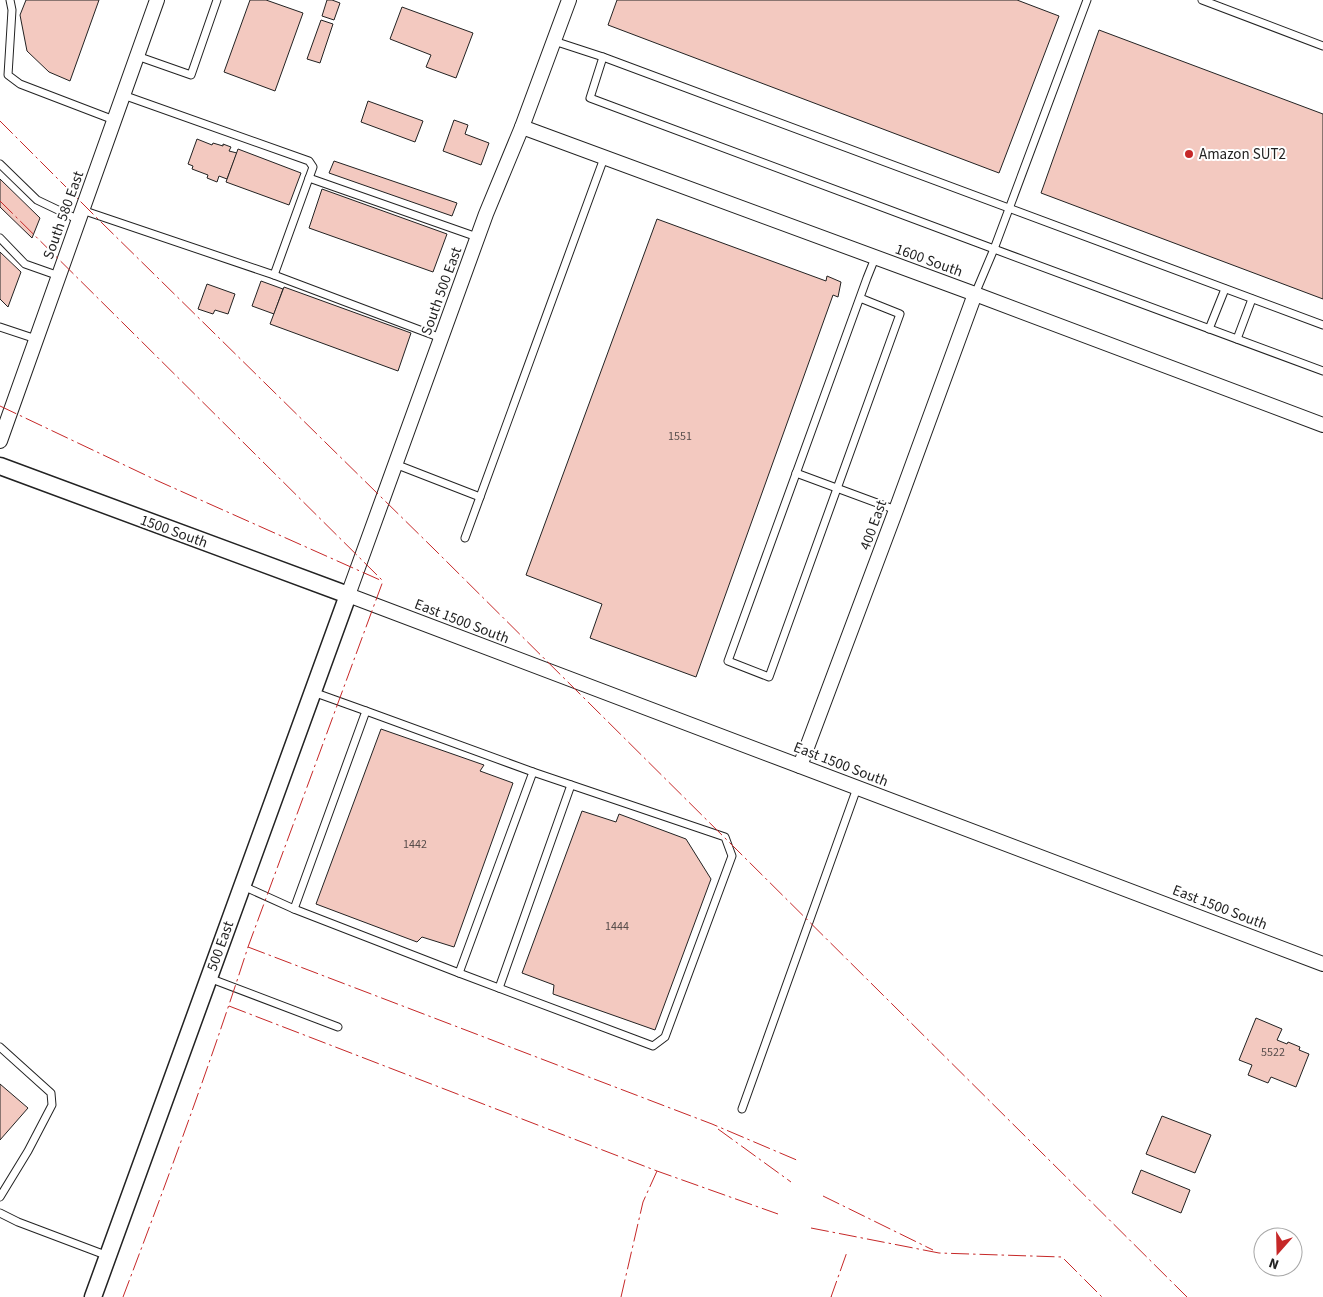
<svg xmlns="http://www.w3.org/2000/svg" width="1323" height="1297" font-family="'Source Sans 3',sans-serif">
<style>
.building{fill:#f3c9c0;stroke:#222}
.lines{fill:none;stroke-linecap:round;stroke-linejoin:round}
.service-casing{stroke:#222;stroke-width:9}
.minor-casing{stroke:#222;stroke-width:16}
.tertiary-casing{stroke:#222;stroke-width:19}
.service{stroke:#fff;stroke-width:7}
.minor{stroke:#fff;stroke-width:14}
.tertiary{stroke:#fff;stroke-width:16}
.power{stroke:#c62828;stroke-width:1;stroke-dasharray:18 4 2.5 4;stroke-linecap:butt}
.poi-dot{fill:#c62828;stroke:#fff;stroke-width:2}
.labels{text-anchor:middle;stroke-width:4;stroke-linejoin:round;paint-order:stroke}
.number-label{font-size:12px;fill:#564c4a}
.poi-label{font-size:15px;fill:#222;stroke:#fff;text-anchor:start}
.street-label{font-size:15px;fill:#222;stroke:#fff}
</style>
<rect width="100%" height="100%" fill="#fff"/>
<g class="building">
<polygon points="26,0 99,0 70,81 49,72 27,51 20,15"/>
<polygon points="250,0 266,0 303,13 275,91 224,72"/>
<polygon points="327,0 332,0 340,3 334,20 322,16"/>
<polygon points="617,0 1017,0 1059,16 999,173 608,25"/>
<polygon points="402,7 473,33 456,78 426,67 431,55 390,39"/>
<polygon points="321,20 333,24 320,63 307,59"/>
<polygon points="1099,30 1323,114 1323,299 1041,193"/>
<polygon points="368,101 423,121 415,142 361,122"/>
<polygon points="454,120 468,125 465,134 489,143 481,165 443,151"/>
<polygon points="197,139 212,145 213,143 223,146 223,144 231,147 229,151 237,153 227,179 219,176 217,182 207,178 208,175 192,169 193,166 188,164"/>
<polygon points="238,149 301,173 289,205 226,182"/>
<polygon points="334,161 457,203 452,216 329,173"/>
<polygon points="0,179 40,218 32,238 0,207"/>
<polygon points="322,189 447,234 433,272 309,228"/>
<polygon points="657,219 826,281 827,276 841,282 838,297 833,295 696,677 590,638 602,604 526,575"/>
<polygon points="0,252 21,272 8,307 0,299"/>
<polygon points="261,281 283,289 274,314 252,306"/>
<polygon points="207,284 235,294 228,314 215,310 213,314 198,309"/>
<polygon points="284,287 411,333 398,371 270,324"/>
<polygon points="381,729 484,765 480,771 513,783 454,947 422,937 417,942 316,904"/>
<polygon points="582,811 616,822 619,814 686,839 711,879 655,1030 553,994 554,985 522,973"/>
<polygon points="1256,1018 1282,1029 1277,1040 1287,1044 1288,1042 1300,1047 1299,1050 1309,1054 1296,1087 1271,1077 1268,1083 1248,1075 1252,1065 1239,1060"/>
<polygon points="0,1084 28,1108 0,1140"/>
<polygon points="1162,1116 1211,1135 1195,1173 1146,1154"/>
<polygon points="1141,1170 1190,1190 1181,1213 1132,1193"/>
</g>
<g class="lines">
<defs>
<g id="service">
<polyline points="10,0 12,10 8,75 20,84 114,120"/>
<polyline points="1202,0 1323,46"/>
<polyline points="554,41 603,57 590,98 994,249 1087,0"/>
<polyline points="137,56 191,75 217,0"/>
<polyline points="603,57 1323,325"/>
<polyline points="0,164 37,200 79,220"/>
<polyline points="309,178 477,237"/>
<polyline points="82,210 274,275 313,167 309,161 123,95"/>
<polyline points="0,238 25,264 59,276"/>
<polyline points="274,275 441,338"/>
<polyline points="975,294 994,249 1323,371"/>
<polyline points="860,298 900,314 769,677 728,661 867,278 875,258"/>
<polyline points="0,327 36,339"/>
<polyline points="1209,329 1225,289"/>
<polyline points="1237,339 1252,299"/>
<polyline points="395,464 480,497"/>
<polyline points="796,473 896,510"/>
<polyline points="465,538 604,158"/>
<polyline points="243,886 294,909 366,711 313,692"/>
<polyline points="294,909 459,973 533,772 366,711"/>
<polyline points="459,973 653,1046 665,1037 732,856 725,837 533,772"/>
<polyline points="209,978 338,1027"/>
<polyline points="499,988 571,785"/>
<polyline points="0,1047 51,1093 52,1105 28,1151 0,1197"/>
<polyline points="742,1109 857,788"/>
<polyline points="0,1213 18,1222 108,1256"/>
</g>
<g id="minor">
<polyline points="569,0 522,127 486,214 348,595 1323,964"/>
<polyline points="522,127 975,294 1323,425"/>
<polyline points="0,441 157,0"/>
<polyline points="800,766 896,510 975,294"/>
</g>
<polyline id="tertiary" points="0,466 348,595 93,1297"/>
</defs>
<use href="#service" class="service-casing"/>
<use href="#minor" class="minor-casing"/>
<use href="#tertiary" class="tertiary-casing"/>
<use href="#service" class="service"/>
<use href="#minor" class="minor"/>
<use href="#tertiary" class="tertiary"/>
<g class="power">
<polyline points="0,121 102,223 435,550 1187,1297"/>
<polyline points="0,201 383,581"/>
<polyline points="0,406 158,481 380,580"/>
<polyline points="248,947 712,1124 799,1161"/>
<polyline points="229,1006 657,1171 778,1214"/>
<polyline points="718,1129 791,1182"/>
<polyline points="823,1196 933,1250"/>
<polyline points="811,1228 939,1253 1062,1257 1102,1297"/>
<path d="M123 1297C167 1181 210 1065 248 947L383 581"/>
<polyline points="621,1297 643,1202 657,1171"/>
<polyline points="832,1297 831,1297 847,1252"/>
</g>
</g>
<circle class="poi-dot" cx="1189" cy="154" r="5"/>
<g class="labels">
<g class="number-label">
<text x="680" y="440">1551</text>
<text x="415" y="848">1442</text>
<text x="617" y="930">1444</text>
<text x="1273" y="1056">5522</text>
</g>
<g class="poi-label">
<text x="1199" y="159">Amazon SUT2</text>
</g>
<g class="street-label">
<text transform="translate(63 215) rotate(-70)" y="5">South 580 East</text>
<text transform="translate(929 260) rotate(20)" y="5">1600 South</text>
<text transform="translate(441 291) rotate(-70)" y="5">South 500 East</text>
<text transform="translate(873 525) rotate(-70)" y="5">400 East</text>
<text transform="translate(174 531) rotate(20)" y="5">1500 South</text>
<text transform="translate(462 621) rotate(21)" y="5">East 1500 South</text>
<text transform="translate(841 764) rotate(21)" y="5">East 1500 South</text>
<text transform="translate(1220 907) rotate(21)" y="5">East 1500 South</text>
<text transform="translate(220 946) rotate(-70)" y="5">500 East</text>
</g>
</g>
<g transform="translate(1278 1252) rotate(200)"><circle r="24" fill="#ffffff" stroke="#a7a7a7"/>
<path d="M0-4L9 19L0 12L-9 19Z" fill="#c62828"/>
<text y="-8" font-size="14" font-weight="bold" text-anchor="middle" fill="#222222">N</text>
</g>
</svg>
